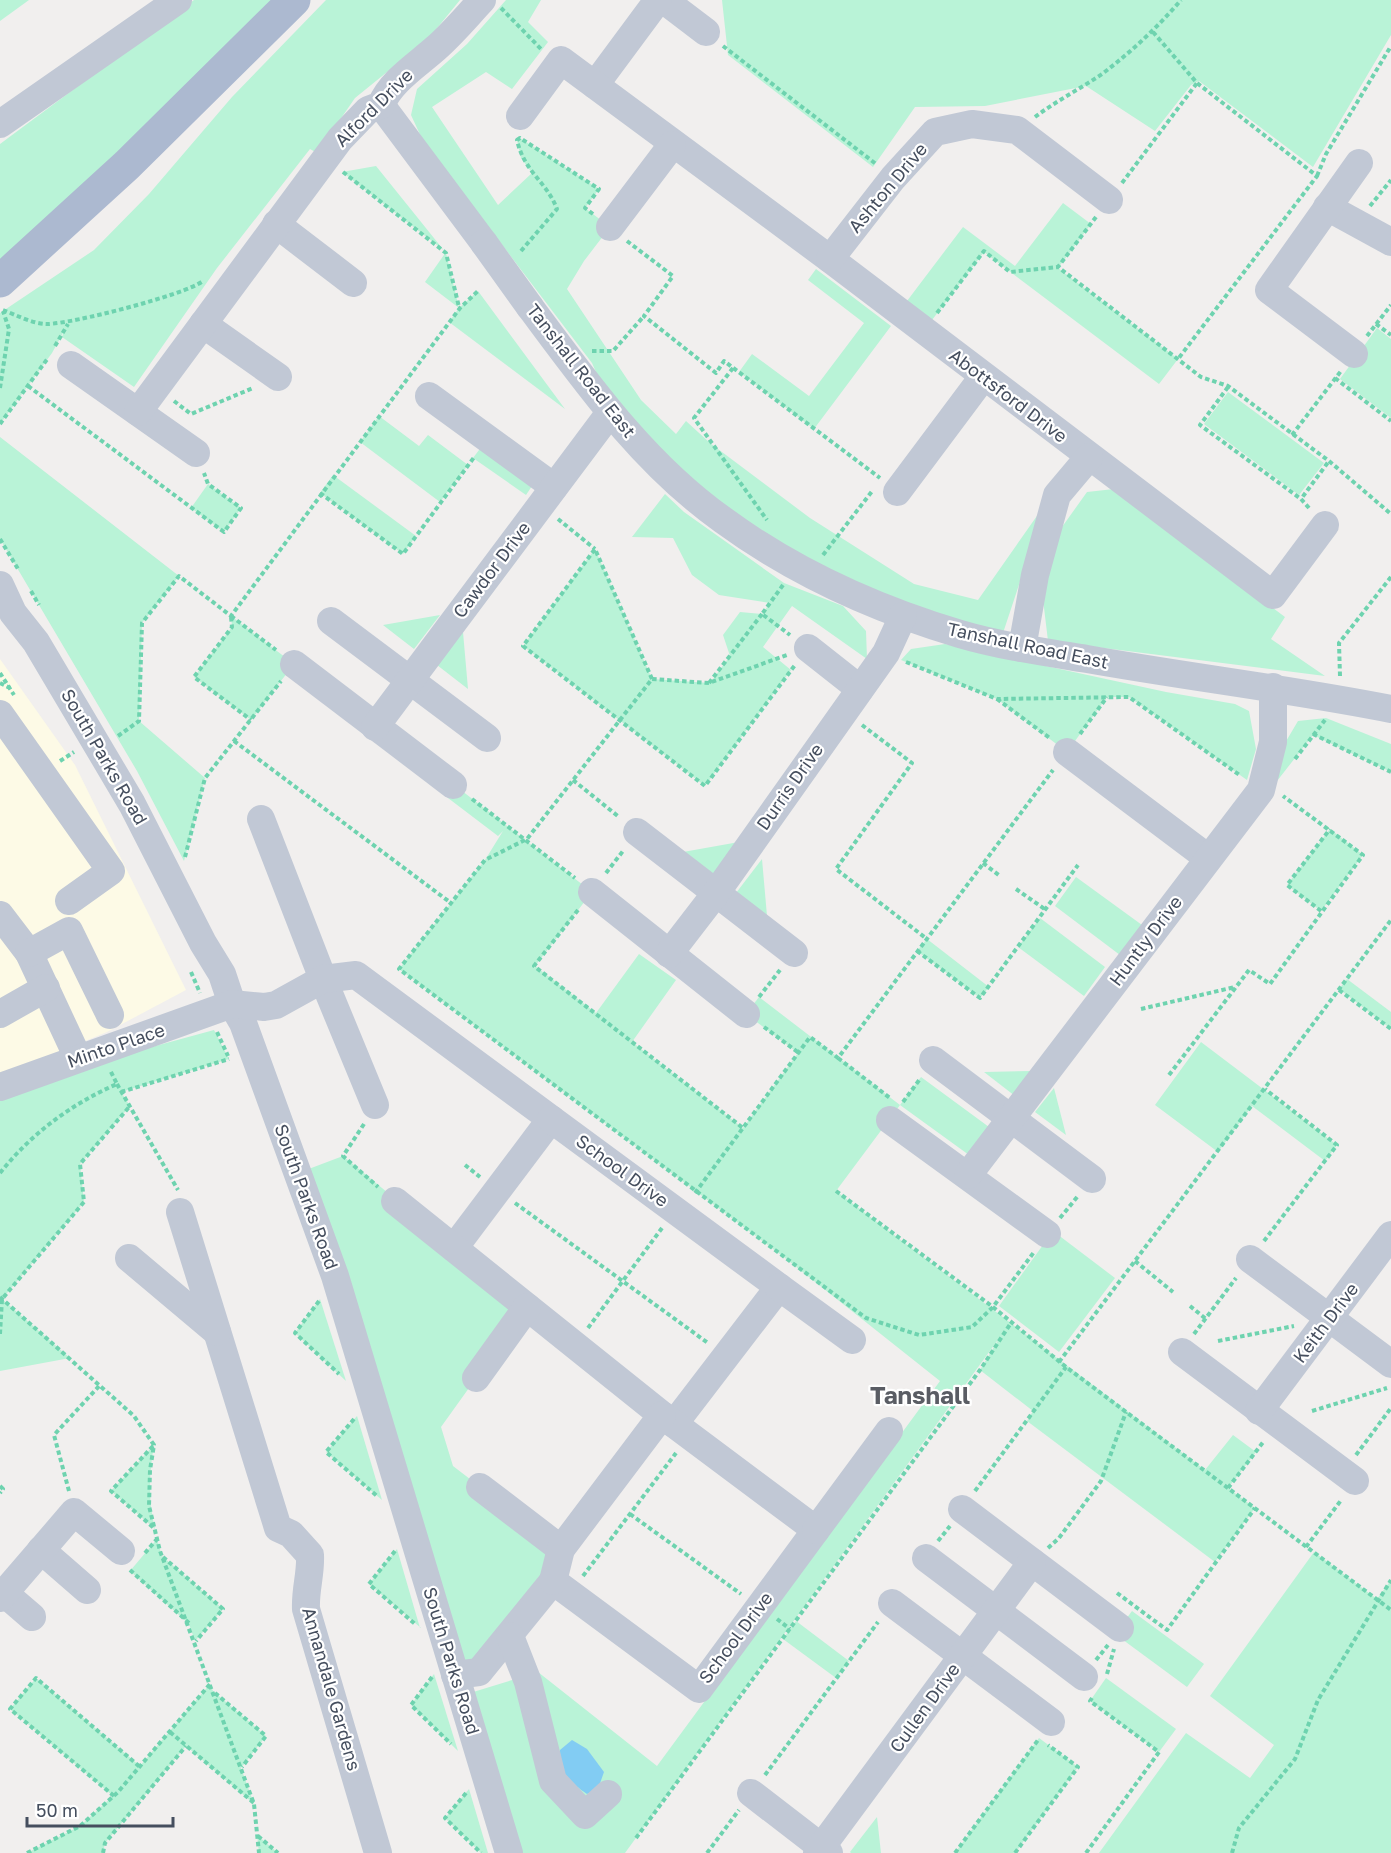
<svg xmlns="http://www.w3.org/2000/svg" width="1391" height="1853" font-family="'Golos Text',sans-serif">
<style>
.commercial{fill:#fdfae6}
.green{fill:#b9f3d7}
.water{fill:#82ccf3}
.lines{fill:none;stroke-linecap:round;stroke-linejoin:round}
.path{stroke:#6ed3af;stroke-width:4;stroke-dasharray:4.5 3;stroke-linecap:butt}
.minor{stroke:#c1c8d5;stroke-width:28}
.major{stroke:#acb9d0;stroke-width:33}
.minor-bridge{stroke:#c1c8d5;stroke-width:28}
.labels{text-anchor:middle;stroke-width:4.5;stroke-linejoin:round;paint-order:stroke}
.street-label{font-size:18px;fill:#454e5e;stroke:#fff}
.district-label{font-size:24px;font-weight:bold;fill:#5a5d64;stroke:#fff}
</style>
<rect width="100%" height="100%" fill="#f1efee"/>
<polygon class="commercial" points="0,659 75,765 186,990 107,1032 0,1076"/>
<g class="green">
<polygon points="0,0 29,0 0,21"/>
<polygon points="194,0 280,0 0,269 0,144"/>
<polygon points="326,0 460,0 429,38 355,98 317,153 310,149 217,268 134,387 62,337 64,331 52,353 0,424 0,313 94,250 149,194 232,97"/>
<polygon points="506,0 541,0 528,22 548,42 512,89 486,72 432,107 498,205 532,173 521,158 517,140 520,138 599,189 585,208 610,227 584,261 567,289 641,400 676,434 686,421 710,443 810,518 914,584 978,600 1046,503 1003,633 865,594 775,545 667,461 609,402 592,363 423,141 411,115 417,89 467,44"/>
<polygon points="722,0 1391,0 1391,35 1313,167 1199,81 1191,85 1155,131 1086,86 985,106 915,107 873,167 728,55"/>
<polygon points="376,166 446,253 459,308 478,291 565,409 449,322 459,308 425,282 446,252 342,172"/>
<polygon points="1063,203 1091,224 1058,268 1178,359 1159,384 984,252 932,320 907,301 963,227 1015,266"/>
<polygon points="816,269 891,326 814,429 739,372 752,354 809,396 864,323 808,280"/>
<polygon points="1377,328 1391,339 1391,418 1340,379"/>
<polygon points="1228,392 1324,463 1299,495 1204,424"/>
<polygon points="379,416 419,446 428,435 468,465 440,502 360,442"/>
<polygon points="0,437 179,576 142,623 139,721 205,778 184,861 137,771 0,539"/>
<polygon points="482,446 534,483 526,495 473,458"/>
<polygon points="333,475 416,536 403,554 320,493"/>
<polygon points="208,484 241,508 224,532 191,508"/>
<polygon points="1114,489 1285,617 1271,639 1325,676 1048,641 1042,591 1062,527 1087,492"/>
<polygon points="665,494 684,512 784,583 843,606 866,631 867,659 792,606 763,647 791,670 705,786 523,646 595,549 652,679 710,683 730,656 723,635 740,612 762,614 770,603 719,595 692,575 673,538 632,537"/>
<polygon points="440,615 414,649 383,625"/>
<polygon points="231,616 294,664 251,720 194,677 232,627"/>
<polygon points="463,632 468,689 437,665"/>
<polygon points="945,644 1166,692 1235,704 1249,711 1256,749 1247,780 1129,697 1107,697 1067,752 997,699 901,660 911,649"/>
<polygon points="1326,718 1391,744 1391,772 1313,735 1277,781 1285,743 1298,721"/>
<polygon points="457,787 592,892 535,966 596,1013 639,954 676,980 632,1042 743,1128 798,1053 746,1014 759,997 900,1105 921,1077 989,1127 969,1155 900,1105 836,1191 1205,1470 1233,1435 1256,1452 1228,1488 1255,1508 1215,1562 1027,1421 1033,1411 980,1370 1000,1337 625,1853 520,1853 470,1693 538,1672 657,1766 940,1381 785,1258 399,969 485,860 503,831 498,836 448,798"/>
<polygon points="1330,829 1363,855 1321,911 1287,885"/>
<polygon points="739,842 713,876 683,852"/>
<polygon points="762,859 767,916 736,893"/>
<polygon points="1076,877 1142,925 1120,955 1055,906"/>
<polygon points="1040,918 1105,967 1084,996 1018,947"/>
<polygon points="927,939 989,987 980,998 917,951"/>
<polygon points="1347,979 1391,1012 1391,1029 1339,989"/>
<polygon points="214,1030 229,1059 121,1092 130,1106 80,1164 84,1202 2,1299 70,1358 0,1371 0,1096 104,1060"/>
<polygon points="1201,1042 1337,1145 1325,1161 1252,1106 1218,1152 1155,1105"/>
<polygon points="1033,1071 1015,1096 984,1072"/>
<polygon points="1054,1088 1066,1135 1035,1112"/>
<polygon points="343,1156 527,1307 441,1427 453,1466 561,1549 464,1674 306,1170"/>
<polygon points="1053,1231 1115,1278 1059,1352 999,1306"/>
<polygon points="320,1299 346,1381 295,1333"/>
<polygon points="357,1416 382,1500 326,1452"/>
<path d="M154 1445C149 1474 148 1500 155 1529L111 1491Z"/>
<polygon points="157,1539 162,1556 223,1609 195,1641 189,1624 130,1571"/>
<polygon points="397,1549 420,1628 421,1628 369,1584"/>
<polygon points="1314,1552 1377,1599 1391,1580 1391,1853 1099,1853 1186,1733 1250,1778 1274,1745 1210,1696"/>
<polygon points="1132,1611 1204,1664 1187,1687 1115,1634"/>
<polygon points="796,1621 849,1661 836,1678 783,1639"/>
<polygon points="434,1674 458,1751 411,1705"/>
<polygon points="36,1678 140,1766 210,1684 213,1691 266,1736 241,1768 254,1804 186,1746 105,1843 103,1853 27,1853 80,1826 113,1796 10,1709"/>
<polygon points="1106,1678 1176,1729 1159,1752 1090,1701"/>
<polygon points="1039,1738 1078,1767 1015,1853 955,1853"/>
<polygon points="469,1789 488,1853 481,1853 445,1818"/>
<polygon points="877,1817 881,1853 851,1853 850,1852"/>
<polygon points="257,1835 278,1853 259,1853"/>
</g>
<path class="water" d="M572 1740 587 1749 604 1772 598 1789 587 1794C567 1780 560 1774 560 1750Z"/>
<g class="lines">
<g class="path">
<polyline points="501,8 542,50"/>
<polyline points="1153,32 1197,83 1317,176 1178,359"/>
<polyline points="723,46 876,164"/>
<path d="M1035 117C1056 101 1080 89 1102 74 1131 52 1157 28 1181 0"/>
<polyline points="343,172 446,253 459,307"/>
<polyline points="1317,176 1326,154 1391,46"/>
<polyline points="1122,183 1197,83"/>
<polyline points="1370,206 1391,180"/>
<polyline points="1096,217 1058,267 1201,377 1228,386 1329,461 1391,514"/>
<polyline points="627,241 673,276 644,316 716,373 724,361 880,478"/>
<path d="M521 251 557 209C547 182 524 172 517 140L520 138 599 189 585 208 593 214"/>
<path d="M3 310C16 315 33 324 47 324 71 324 185 295 203 281"/>
<polyline points="937,313 984,251 1010,272 1058,267"/>
<polyline points="1376,324 1391,335"/>
<polyline points="1367,336 1391,305"/>
<polyline points="55,346 68,324"/>
<polyline points="592,351 613,351 644,316"/>
<polyline points="733,368 694,418 767,520"/>
<polyline points="1335,378 1391,421"/>
<polyline points="28,386 224,532 241,508 208,484 204,473"/>
<polyline points="1228,387 1200,425 1301,499"/>
<polyline points="0,388 9,329 3,311"/>
<polyline points="174,401 191,414 253,388"/>
<polyline points="0,424 48,358"/>
<polyline points="1292,435 1341,371"/>
<polyline points="320,493 403,554 475,456"/>
<polyline points="1309,508 1301,499 1329,461"/>
<polyline points="558,519 595,549"/>
<polyline points="0,539 18,569"/>
<polyline points="823,555 873,490"/>
<polyline points="783,585 762,614 790,635"/>
<polyline points="31,591 39,605"/>
<polyline points="762,614 709,683 787,655"/>
<polyline points="231,616 276,650"/>
<polyline points="231,617 232,627 194,677 251,720"/>
<polyline points="906,662 997,699 1129,697 1241,776"/>
<polyline points="0,673 14,695"/>
<polyline points="1340,676 1339,643 1391,577"/>
<polyline points="652,679 595,549 523,646 705,786 795,665"/>
<polyline points="0,683 10,688"/>
<polyline points="709,683 652,679 527,839 485,860 399,969 866,1318 919,1335 972,1327 993,1307 1034,1252"/>
<polyline points="997,699 1051,739"/>
<polyline points="862,725 912,763 836,869 927,939"/>
<polyline points="1080,734 1107,697"/>
<polyline points="1313,734 1391,772"/>
<polyline points="118,736 139,721 142,623 179,576 231,616 460,308 478,291"/>
<polyline points="234,741 451,903"/>
<polyline points="1295,759 1325,720"/>
<polyline points="60,761 74,752"/>
<polyline points="573,780 619,817"/>
<polyline points="472,799 575,878"/>
<polyline points="185,857 205,778 281,681"/>
<polyline points="983,863 1000,876"/>
<polyline points="606,873 623,851"/>
<polyline points="1016,889 1046,910"/>
<polyline points="578,910 534,966 743,1128"/>
<polyline points="1321,911 1287,885 1330,829"/>
<polyline points="917,951 980,998 1078,865"/>
<polyline points="191,972 200,993"/>
<polyline points="1339,990 1391,1029"/>
<polyline points="759,997 780,970"/>
<polyline points="1141,1009 1235,987"/>
<polyline points="764,1027 799,1053"/>
<polyline points="217,1032 228,1056"/>
<polyline points="838,1058 890,1098"/>
<polyline points="1169,1075 1249,970 1270,984 1363,855 1283,796"/>
<polyline points="117,1084 178,1190"/>
<polyline points="121,1092 229,1059"/>
<polyline points="903,1102 920,1079"/>
<polyline points="364,1124 343,1156 378,1187"/>
<polyline points="465,1165 480,1177"/>
<path d="M0 1173C31 1134 71 1104 117 1084L110 1070"/>
<polyline points="836,1191 993,1307 1066,1367 1391,1610"/>
<polyline points="695,1193 810,1037 838,1058 1053,770"/>
<polyline points="515,1203 708,1343"/>
<polyline points="1060,1218 1078,1196"/>
<polyline points="1264,1241 1337,1145 1265,1089"/>
<polyline points="1135,1261 1173,1292"/>
<polyline points="0,1297 134,1416 154,1445 150,1470 149,1506 160,1551 254,1804 259,1853"/>
<polyline points="319,1301 295,1333 339,1374"/>
<polyline points="1190,1306 1206,1319"/>
<polyline points="588,1328 662,1228"/>
<polyline points="0,1334 2,1299 84,1202 80,1164 130,1106"/>
<polyline points="1194,1334 1236,1278"/>
<polyline points="1218,1341 1294,1326"/>
<polyline points="1059,1362 1391,920"/>
<polyline points="1312,1411 1387,1388"/>
<polyline points="354,1419 326,1452 377,1496"/>
<polyline points="153,1446 111,1491 154,1528"/>
<polyline points="1356,1455 1391,1408"/>
<polyline points="0,1486 3,1489 0,1493"/>
<polyline points="1228,1488 1264,1441"/>
<polyline points="69,1491 54,1435 100,1385"/>
<polyline points="975,1491 1066,1367"/>
<polyline points="630,1514 741,1594"/>
<polyline points="938,1541 950,1526"/>
<polyline points="1306,1547 1342,1499"/>
<polyline points="1048,1548 1059,1538 1101,1481 1126,1412"/>
<polyline points="395,1551 369,1584 415,1624"/>
<polyline points="145,1553 157,1539"/>
<polyline points="163,1557 223,1609 196,1641"/>
<polyline points="130,1570 189,1623"/>
<polyline points="583,1576 676,1453"/>
<polyline points="1117,1593 1167,1630 1255,1508"/>
<polyline points="777,1619 790,1629"/>
<polyline points="1096,1660 1108,1645"/>
<polyline points="1107,1674 1114,1649"/>
<polyline points="432,1677 411,1705 451,1744"/>
<polyline points="215,1693 266,1736 242,1767"/>
<polyline points="170,1732 254,1803"/>
<polyline points="765,1775 878,1622"/>
<polyline points="466,1793 445,1818 481,1853"/>
<polyline points="114,1796 10,1709 36,1678 140,1767"/>
<polyline points="258,1836 278,1853"/>
<polyline points="636,1838 980,1370 1011,1323"/>
<polyline points="27,1853 80,1826 118,1792 210,1684"/>
<polyline points="103,1853 105,1843 186,1746"/>
<polyline points="707,1853 739,1810"/>
<polyline points="955,1853 1038,1740"/>
<polyline points="1015,1853 1078,1767 1048,1745"/>
<polyline points="1086,1853 1159,1752 1090,1701 1092,1698"/>
<polyline points="1232,1853 1239,1828 1295,1759 1318,1700 1391,1580"/>
</g>
<g class="minor">
<polyline points="664,0 706,32"/>
<polyline points="595,85 658,0"/>
<polyline points="381,105 484,243"/>
<polyline points="520,116 561,60 830,259 1273,595 1325,525"/>
<polyline points="0,124 178,0"/>
<polyline points="1327,207 1391,242"/>
<polyline points="276,224 353,283"/>
<polyline points="610,227 672,145"/>
<polyline points="830,259 893,178 935,132 972,124 1017,130 1109,200"/>
<path d="M530 307C588 385 644 464 723 520 794 572 876 609 960 634 1001 646 1044 652 1087 659 1188 677 1290 689 1391 709"/>
<polyline points="203,324 278,377"/>
<polyline points="1354,354 1269,290 1359,163"/>
<polyline points="71,365 196,453"/>
<polyline points="429,396 554,487"/>
<path d="M138 412 340 139 368 110 381 105C391 81 417 65 436 48 453 33 467 16 482 0"/>
<polyline points="897,492 983,377"/>
<polyline points="0,585 13,613 36,642 132,804 203,943 222,974 232,1004 243,1023 335,1276 509,1853"/>
<polyline points="331,621 487,738"/>
<polyline points="808,648 860,689"/>
<polyline points="1022,648 1035,575 1057,495 1089,457"/>
<polyline points="294,664 453,785"/>
<polyline points="0,714 111,871 69,901"/>
<polyline points="375,727 609,414"/>
<polyline points="1067,752 1208,858"/>
<polyline points="261,819 323,979 375,1105"/>
<polyline points="637,832 794,953"/>
<polyline points="592,892 746,1014"/>
<polyline points="0,915 29,953 78,1058"/>
<polyline points="29,953 69,931 110,1015"/>
<polyline points="669,954 716,893 886,653 903,616"/>
<polyline points="0,1014 46,988"/>
<polyline points="933,1060 1092,1179"/>
<polyline points="0,1087 232,1004 264,1007 276,1005 323,979 356,975 551,1119 454,1248"/>
<polyline points="551,1119 779,1287 674,1424"/>
<polyline points="890,1120 1047,1234"/>
<polyline points="968,1175 1261,790 1273,742 1273,687"/>
<polyline points="395,1201 662,1415 816,1530 699,1689 553,1581 479,1672 455,1675"/>
<path d="M180 1212 278 1528 291 1534 310 1555C311 1574 305 1590 306 1609L378 1853"/>
<polyline points="129,1258 217,1332"/>
<polyline points="1250,1259 1391,1364"/>
<polyline points="779,1287 852,1340"/>
<polyline points="1182,1352 1355,1481"/>
<polyline points="476,1378 527,1307"/>
<polyline points="1259,1411 1391,1235"/>
<polyline points="480,1487 561,1549"/>
<polyline points="962,1509 1120,1628"/>
<polyline points="816,1530 889,1431"/>
<polyline points="41,1550 87,1590"/>
<polyline points="926,1558 1084,1677"/>
<polyline points="553,1581 561,1549 662,1415"/>
<polyline points="4,1593 32,1617"/>
<polyline points="0,1598 74,1512 121,1551"/>
<polyline points="892,1603 1051,1722"/>
<polyline points="510,1636 528,1682 553,1781 585,1815 608,1794"/>
<polyline points="751,1793 829,1853"/>
<polyline points="817,1853 1032,1562"/>
</g>
<polyline class="major" points="0,281 127,165 294,0"/>
<polyline class="minor-bridge" points="484,243 530,307"/>
</g>
<g class="labels">
<g class="street-label">
<text transform="translate(374 108) rotate(-45)" y="6">Alford Drive</text>
<text transform="translate(888 188) rotate(-50)" y="6">Ashton Drive</text>
<text transform="translate(581 371) rotate(52)" y="6">Tanshall Road East</text>
<text transform="translate(1008 396) rotate(37)" y="6">Abottsford Drive</text>
<text transform="translate(492 570) rotate(-53)" y="6">Cawdor Drive</text>
<text transform="translate(1028 646) rotate(12)" y="6">Tanshall Road East</text>
<text transform="translate(104 757) rotate(60)" y="6">South Parks Road</text>
<text transform="translate(790 787) rotate(-55)" y="6">Durris Drive</text>
<text transform="translate(1146 941) rotate(-53)" y="6">Huntly Drive</text>
<text transform="translate(116 1046) rotate(-19)" y="6">Minto Place</text>
<text transform="translate(622 1171) rotate(36)" y="6">School Drive</text>
<text transform="translate(306 1197) rotate(70)" y="6">South Parks Road</text>
<text transform="translate(1326 1323) rotate(-53)" y="6">Keith Drive</text>
<text transform="translate(736 1638) rotate(-53)" y="6">School Drive</text>
<text transform="translate(451 1661) rotate(73)" y="6">South Parks Road</text>
<text transform="translate(331 1689) rotate(74)" y="6">Annandale Gardens</text>
<text transform="translate(925 1708) rotate(-54)" y="6">Cullen Drive</text>
</g>
<g class="district-label">
<text x="920" y="1404">Tanshall</text>
</g>
</g>
<path d="M27 1817v9h146v-9" fill="none" stroke="#454e5e" stroke-width="3"/>
<text x="36" y="1817" font-size="18" fill="#454e5e" stroke="#ffffff" stroke-width="4.5" paint-order="stroke">50 m</text>
</svg>
